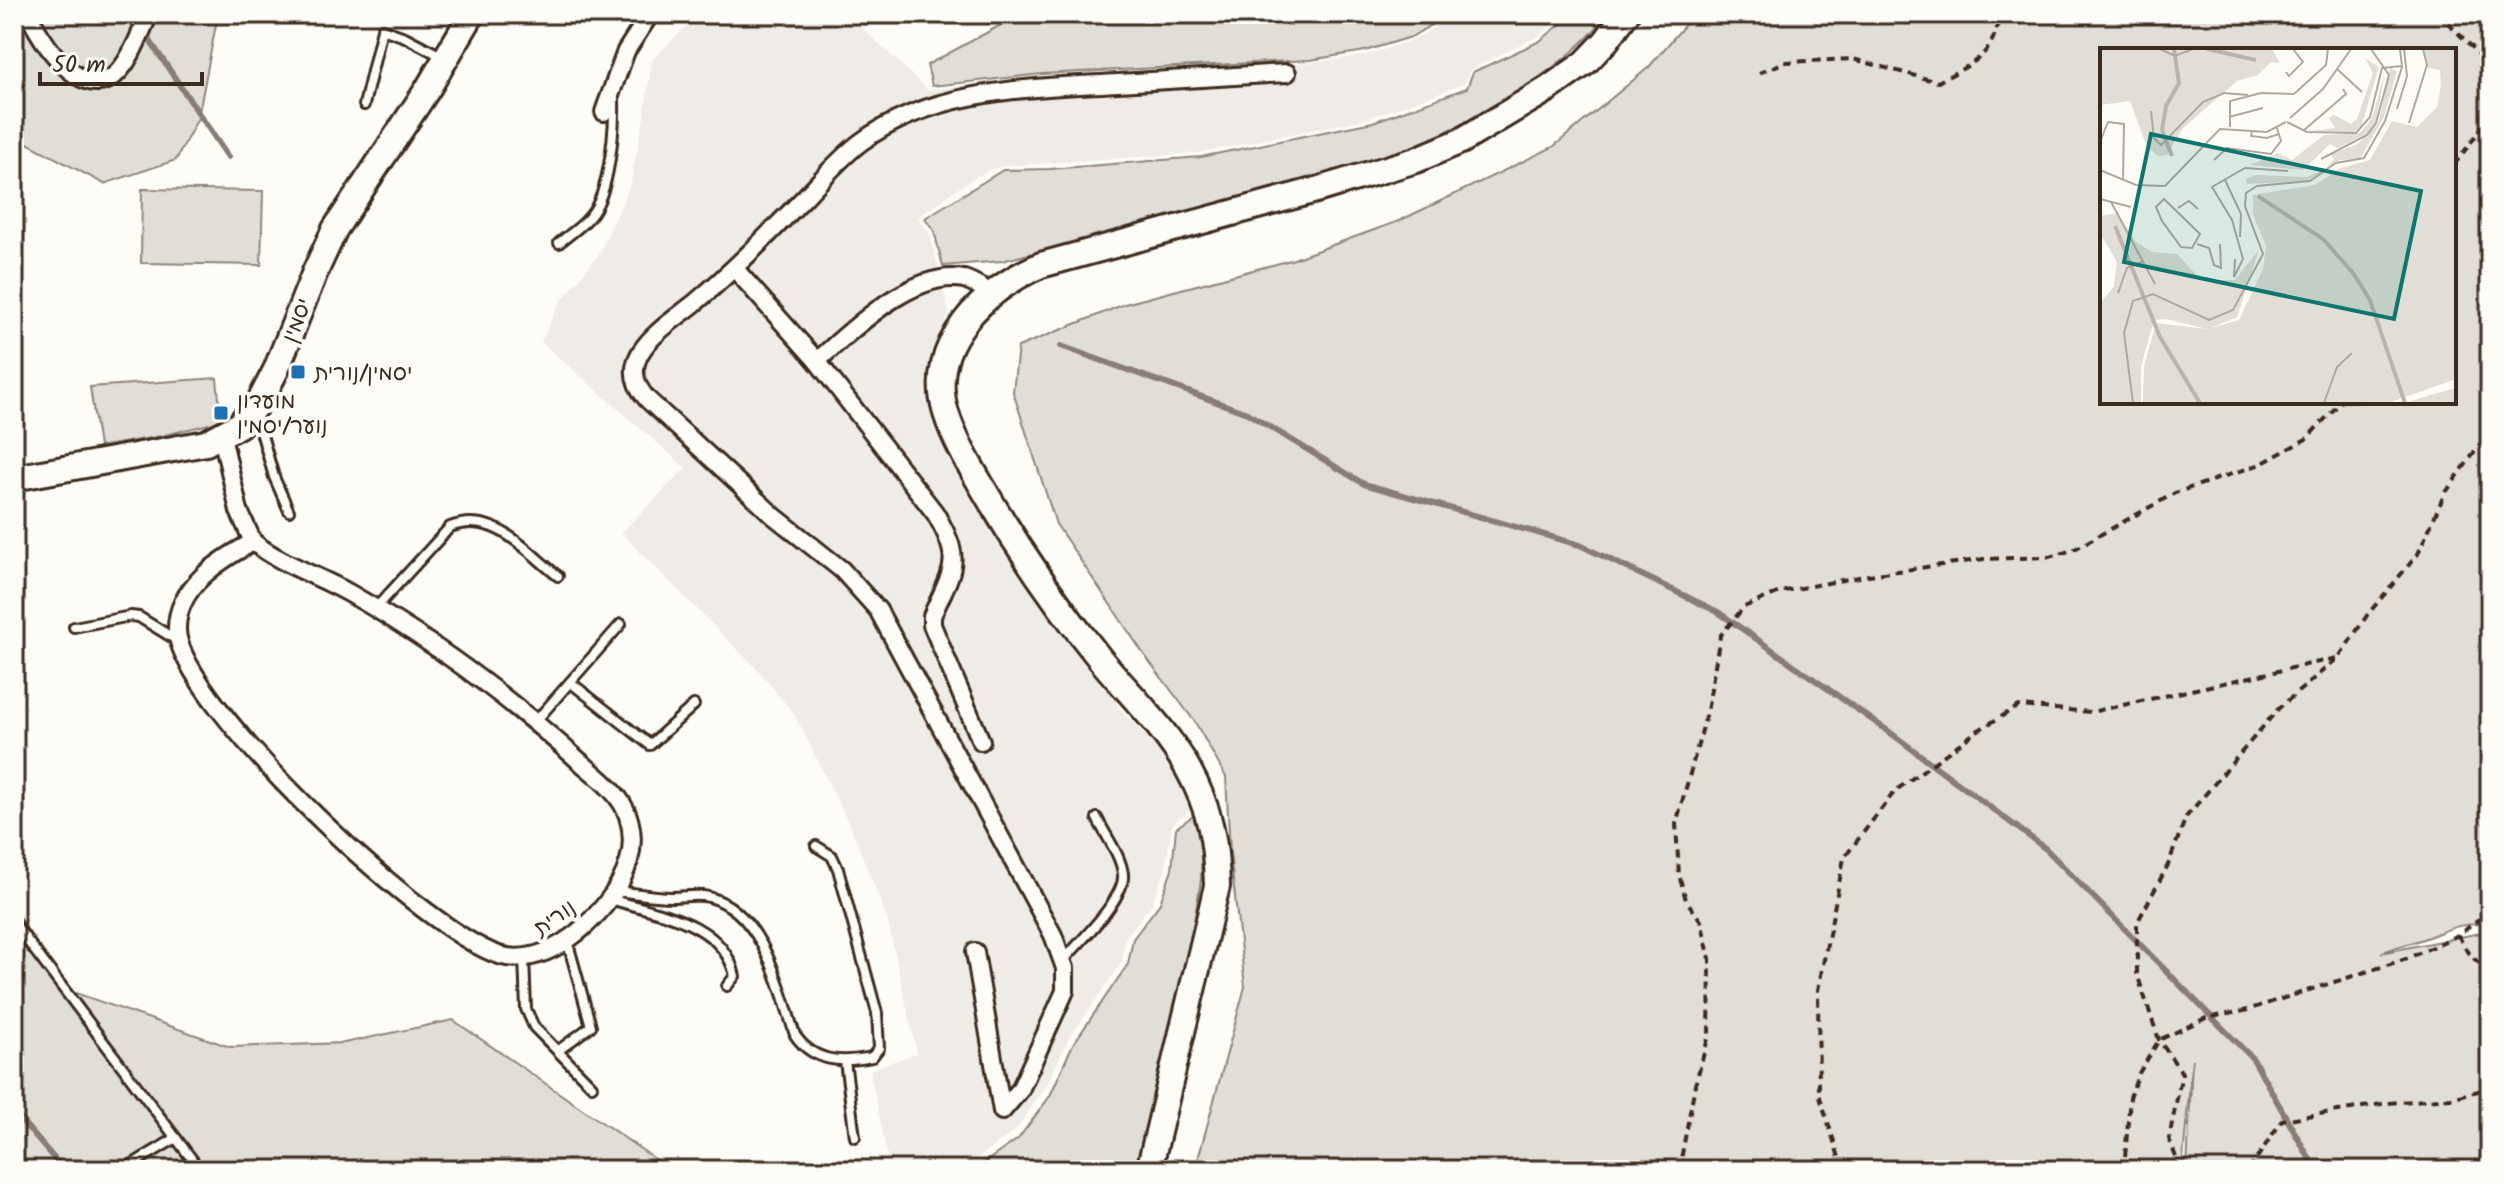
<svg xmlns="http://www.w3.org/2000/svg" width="2504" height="1184" font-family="Kalam,'Playpen Sans Hebrew',sans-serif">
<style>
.built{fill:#efece7}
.green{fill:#e1ded7;stroke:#8e847a;stroke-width:2;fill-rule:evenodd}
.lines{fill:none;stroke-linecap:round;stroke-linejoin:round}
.stream{stroke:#887d74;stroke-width:6}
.lane-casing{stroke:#3b2a1e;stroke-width:14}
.street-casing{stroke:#3b2a1e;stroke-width:22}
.secondary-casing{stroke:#3b2a1e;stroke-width:30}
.path{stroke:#3b2a1e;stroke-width:4;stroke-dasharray:8 6;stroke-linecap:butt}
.lane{stroke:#fdfcf7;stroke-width:8}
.street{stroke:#fdfcf7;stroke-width:16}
.secondary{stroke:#fdfcf7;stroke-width:24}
.poi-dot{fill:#1f6fb2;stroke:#fdfcf7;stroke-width:3}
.labels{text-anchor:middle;stroke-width:8;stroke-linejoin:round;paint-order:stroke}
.street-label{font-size:22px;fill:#3b2a1e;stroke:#fdfcf7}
.poi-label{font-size:22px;fill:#3b2a1e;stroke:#fdfcf7;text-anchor:start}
.inset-river{fill:none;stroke:#bbb4ad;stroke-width:4}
.inset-road{fill:none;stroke:#afa8a0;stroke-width:2}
.view{fill:#0f766e;fill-opacity:0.15;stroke:#0f766e;stroke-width:4}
.inset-edge{fill:none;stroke:#3b2a1e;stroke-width:4}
</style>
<rect width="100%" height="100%" fill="#fdfcf7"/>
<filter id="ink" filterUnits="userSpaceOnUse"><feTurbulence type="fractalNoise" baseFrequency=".0125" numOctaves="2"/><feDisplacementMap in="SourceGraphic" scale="16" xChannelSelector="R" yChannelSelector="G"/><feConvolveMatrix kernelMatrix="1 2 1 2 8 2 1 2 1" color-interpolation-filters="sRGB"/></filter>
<g filter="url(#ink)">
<polygon class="built" points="717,14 847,14 928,90 1045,76 1306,63 1364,56 1413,40 1457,14 1566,14 1538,36 1470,70 1464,84 1366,119 1198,153 1002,166 987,171 961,186 918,217 930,234 949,313 936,342 930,373 932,391 955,462 1030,589 1124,713 1165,756 1194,808 1172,824 1165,871 1151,905 1125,938 1122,962 1068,1040 1047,1085 1015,1131 961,1170 890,1170 870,1070 917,1053 887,918 852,830 795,715 757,669 621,533 686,468 541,342 559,304 599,254 630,186 644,117 652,60 686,27"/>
<g class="green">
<polygon points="14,14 218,14 198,118 176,160 104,184 14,136"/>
<polygon points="1021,14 1449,14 1411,37 1365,51 1310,60 1042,74 932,86 927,65"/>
<path d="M1573 14H1607C1590 39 1565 59 1541 76 1437 151 1330 176 1209 207 1140 225 1071 243 1002 261L943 266 934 231 925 218 1003 170 1050 169 1201 157 1373 122 1467 88 1473 72 1540 41Z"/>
<path d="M1694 14H2490V924C2456 923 2453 928 2423 939 2409 944 2394 947 2381 953L2490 931V1170H2187L2192 1059 2182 1170H1195L1245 987 1230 852 1226 777 1195 722 1143 653 1056 524 1013 392 1018 347 1125 304 1291 260 1399 221 1553 147 1649 67ZM2454 50V402H2102V50Z"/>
<polygon points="142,189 263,191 261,265 141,263"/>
<polygon points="217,378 221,421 161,436 99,447 90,387"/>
<polygon points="1200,811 1202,842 1201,880 1154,1170 974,1170 1018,1139 1050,1096 1072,1046 1128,964 1133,939 1160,903 1172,869 1176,828"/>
<polygon points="14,908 64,989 230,1047 344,1043 453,1020 671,1170 14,1170"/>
</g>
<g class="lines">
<g class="stream">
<polyline points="132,14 228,157"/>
<polyline points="1061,346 1247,413 1364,484 1580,545 1718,612 1888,731 2046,849 2253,1059 2316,1170"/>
<polyline points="14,1112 64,1170"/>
</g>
<defs>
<g id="lane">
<polyline points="364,105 382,29 405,37 445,58"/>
<path d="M559 243C571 233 587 223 595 209 610 184 615 127 614 98"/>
<polyline points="256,414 274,477 289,511"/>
<path d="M375 609 450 527C494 510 525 550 558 576"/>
<polyline points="74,627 131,616 139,617 178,641"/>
<polyline points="570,682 650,745 694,705"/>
<polyline points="535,722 621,624"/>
<path d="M616 891C634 893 654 897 672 897 685 897 696 894 709 897 763 911 780 989 795 1035 814 1063 842 1063 872 1057L879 1048 877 1013 838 869 832 856 816 846"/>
<path d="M610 899C656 913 723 921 735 976L727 986"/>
<polyline points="14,923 200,1170"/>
<polyline points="524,957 526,1009 534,1027 592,1086"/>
<path d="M1064 960C1079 942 1126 898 1123 874 1121 855 1105 835 1097 818"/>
<polyline points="559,1050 591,1026 567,940"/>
<polyline points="845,1061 855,1137"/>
<polyline points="123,1170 176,1138"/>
</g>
<g id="street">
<path d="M29 14C40 40 81 103 115 75 131 61 140 33 149 14"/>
<polyline points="604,112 626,51 650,14"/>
<path d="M735 269 817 361 935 513C964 562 953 568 932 616V625L981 741"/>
<path d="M817 361C851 331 913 269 964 279 974 282 982 288 991 293"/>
<polyline points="222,436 239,511 253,542"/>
<path d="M253 542C281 564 317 575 349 593 430 639 508 697 577 759 595 775 620 792 628 816 643 862 611 904 578 932 558 948 534 961 507 957 437 946 178 700 177 630 176 587 220 560 253 542Z"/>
<path d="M975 952 1002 1111 1020 1090 1065 991V968L1053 935 878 610 842 570 774 516 647 399C610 357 667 326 696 302 735 269 770 233 805 197 823 178 841 157 861 142 934 88 1032 88 1118 83 1174 80 1230 76 1287 73"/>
</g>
<g id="secondary">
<polyline points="14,478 206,443 239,425 261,399 276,370 315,272 335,229 427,90 472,14"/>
<path d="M1149 1170 1217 886C1216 841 1210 809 1188 769 1166 729 1130 695 1101 660 1059 608 1021 553 987 495 972 469 955 442 946 413 925 345 984 289 1041 265L1320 189 1416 160 1461 141 1548 89 1585 63 1606 41 1626 14"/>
</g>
</defs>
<use href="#lane" class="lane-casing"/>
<use href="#street" class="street-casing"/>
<use href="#secondary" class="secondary-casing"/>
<g class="path">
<polyline points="2448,23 2479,54 2490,53"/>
<path d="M1759 73 1785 62 1853 59 1938 82C1974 62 1992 59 2000 14"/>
<polyline points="2454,165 2490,117"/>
<polyline points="2458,935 2468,953 2490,973"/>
<polyline points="1679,1170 1695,1085 1709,1035 1710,959 1701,921 1686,900 1679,875 1676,824 1707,712 1720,636 1744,607 1780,592 1869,575 1984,559 2049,557 2073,550 2175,493 2261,464 2306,439 2341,402"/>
<polyline points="1843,1170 1819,1094 1818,990 1844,858 1895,791 1977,731 2019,706 2091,712 2337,658"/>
<polyline points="2124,1170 2130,1097 2139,1073 2159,1040 2206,1018 2244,1011 2406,959 2458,935 2490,912"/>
<polyline points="2181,1170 2169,1139 2182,1073 2159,1040 2137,974 2137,923 2168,865 2186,817 2279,708 2339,657 2368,614 2418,554 2444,495 2482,442 2490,424"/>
<polyline points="2249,1170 2282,1120 2388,1103 2451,1098 2490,1088"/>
<polyline points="2308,1170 2311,1166 2339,1164 2365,1170"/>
</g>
<use href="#lane" class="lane"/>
<use href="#street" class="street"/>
<use href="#secondary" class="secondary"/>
</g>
</g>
<g class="poi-dot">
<rect x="290" y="364" width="16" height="16" rx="4"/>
<rect x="213" y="405" width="16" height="16" rx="4"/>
</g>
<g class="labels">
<g class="street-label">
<text transform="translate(296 320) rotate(-69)" y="8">יסמין</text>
<text transform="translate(554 917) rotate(-35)" y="8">נורית</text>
</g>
<g class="poi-label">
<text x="314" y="380">יסמין/נורית</text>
<text x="237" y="408">מועדון<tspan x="237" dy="25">נוער/יסמין</tspan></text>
</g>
</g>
<g transform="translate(2100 48)">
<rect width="356" height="356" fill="#fdfcf7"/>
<path d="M0 1H172L180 15 171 14 158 27 137 33 83 80 67 107 58 108 47 99 30 53 0 57ZM323 1H356V331L288 355H43L44 318 56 275 107 281 66 271 54 272 41 318V355H0V255L14 238 17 214 0 185V168L18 165 36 194 52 204 77 206 101 232H135L159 202 137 269 111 280 139 272 163 221 166 198 153 167V147L215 137 241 120 270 112 292 73 317 79 337 59 341 36 340 22 328 20ZM265 10 279 19 261 79 253 84 209 83 235 80 229 70 234 67 251 76 257 71 273 25ZM290 20 297 23 284 69 260 111 240 112 207 133 147 136 146 131 156 127 207 129 226 120 234 111 230 106 258 96 279 73ZM285 24 276 74 268 85 238 100 230 96 203 122 150 117 178 105 192 112 224 87 260 85 272 70ZM356 340V355H306L323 349Z" fill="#e1ded7"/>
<path class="inset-river" d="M107 1 156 12M72 108 62 82 66 58 79 35 74 1M158 148 223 191 253 225 270 252 305 355M15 178 60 289 100 355"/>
<path class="inset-road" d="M60 1 75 8 93 1M237 21 262 44M186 24 189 28 203 14 193 1M297 61 307 28 304 1M51 63 54 90 61 97 103 54 124 45 148 47M129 69 163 60M190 70 223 41 251 1M187 74 207 84 256 85 270 69 282 20 302 18M309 75 327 17 323 1M130 79V53L161 45 194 46 226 17 228 1M152 83 151 88 167 90 179 86M203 83 246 46 243 41M0 94 8 74 24 76 23 131M221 111 267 87 276 75 289 27 271 1M114 112 127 100 171 106 181 93 177 80M0 122 36 137 65 138 120 81 167 84 186 74M125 132 141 166 140 189M0 151 31 159M64 151 100 186 92 200 81 199 62 173 56 159ZM11 154 55 236M78 160 89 153 98 161M97 196 109 200 114 217 121 220 120 196M135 211 134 229 143 211 132 172 112 139 145 120 188 123M18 245 27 220 44 213M33 355 24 285 33 253 53 246 109 272 133 262 163 206 145 158 146 145 157 138 210 133 236 115 264 110 285 73 302 19 300 1M224 355 237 319 252 305"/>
<path class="view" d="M51 86 321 143 294 271 24 214Z"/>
<rect width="356" height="356" class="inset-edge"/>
</g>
<rect width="2504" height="1184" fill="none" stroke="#fdfcf7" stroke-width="48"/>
<rect x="24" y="24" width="2456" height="1136" fill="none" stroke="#3b2a1e" stroke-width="3" filter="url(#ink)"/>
<path d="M40 72v12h162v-12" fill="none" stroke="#3b2a1e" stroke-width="4"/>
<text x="52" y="72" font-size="24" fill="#3b2a1e" stroke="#fdfcf7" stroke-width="6" paint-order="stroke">50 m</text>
</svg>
